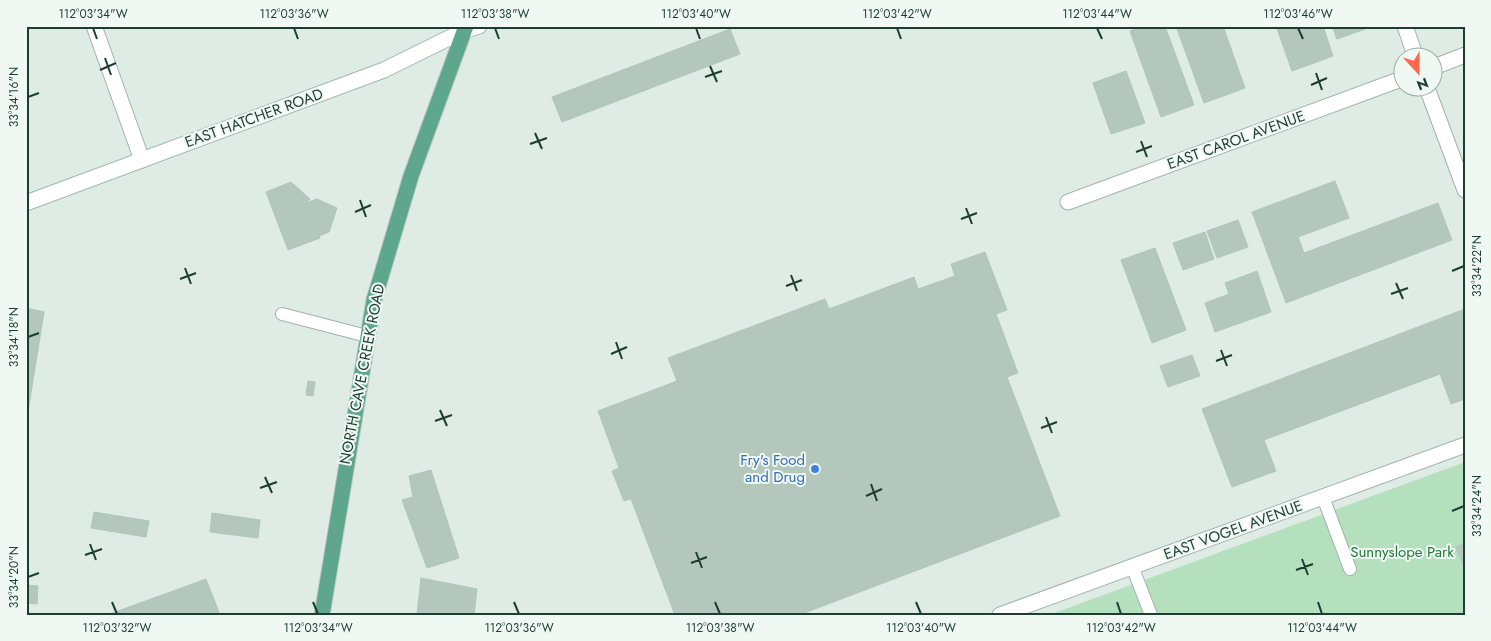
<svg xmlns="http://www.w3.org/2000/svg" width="1491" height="641" font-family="Jost,sans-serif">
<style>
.green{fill:#b4e0bd}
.building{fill:#b3c7bd;stroke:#b0c6bb}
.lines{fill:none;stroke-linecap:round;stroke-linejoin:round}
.lane-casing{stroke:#a1b4ac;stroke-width:14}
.street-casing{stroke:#a1b4ac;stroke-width:17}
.secondary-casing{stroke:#9cb9ac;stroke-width:17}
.primary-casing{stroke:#c0c9c6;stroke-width:17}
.lane{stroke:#fff;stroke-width:12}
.street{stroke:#fff;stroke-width:15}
.secondary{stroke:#fff;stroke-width:15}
.primary{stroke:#5ea68e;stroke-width:15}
.ticks{fill:none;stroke:#1e3d32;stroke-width:2}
.shop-dot{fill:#3f7fe0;stroke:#eff8f3;stroke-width:2}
.labels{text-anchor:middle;stroke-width:4;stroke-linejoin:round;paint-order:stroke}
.street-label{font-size:15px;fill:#1e3d32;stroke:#eff8f3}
.shop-label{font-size:15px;fill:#366cbe;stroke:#eff8f3;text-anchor:end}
.park-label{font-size:15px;fill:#24783e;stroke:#eff8f3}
.neatline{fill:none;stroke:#1e3d32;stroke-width:2}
.ticks-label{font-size:12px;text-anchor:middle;fill:#1e3d32}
</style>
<rect width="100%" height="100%" fill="#deece5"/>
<polygon class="green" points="1465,462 1465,615 1049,615"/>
<g class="building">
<polygon points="1143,26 1165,26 1194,105 1161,117 1130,31"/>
<polygon points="1176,26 1223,26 1245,88 1204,103"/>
<polygon points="1276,26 1323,26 1333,56 1292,71"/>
<polygon points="1332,26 1367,26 1368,28 1337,39"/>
<polygon points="730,29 740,54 562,122 552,97"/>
<polygon points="1126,71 1145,123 1111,134 1093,83"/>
<polygon points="1335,181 1349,218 1298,237 1304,253 1438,203 1452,240 1286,303 1252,212"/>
<polygon points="291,182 310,199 306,203 317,199 337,208 329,232 319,236 320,238 288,250 266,192"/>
<polygon points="1238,220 1248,247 1217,258 1207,231"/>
<polygon points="1205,232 1214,259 1183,270 1173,243"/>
<polygon points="1155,248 1186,330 1152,343 1121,260"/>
<polygon points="985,252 1007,310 996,314 1018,373 1007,377 1060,516 799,615 675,615 631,499 624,501 612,471 619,468 598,411 677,381 668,358 825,299 829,309 914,277 918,289 955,276 951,264"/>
<polygon points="1257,271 1271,312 1215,332 1205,303 1229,294 1225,283"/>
<polygon points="26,308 44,312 26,424"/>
<polygon points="1465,309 1465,399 1451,404 1440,374 1264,440 1276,471 1232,487 1202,409"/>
<polygon points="1192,355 1200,376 1168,387 1160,366"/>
<polygon points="308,381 315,382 313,396 306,395"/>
<polygon points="431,470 459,558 427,568 402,500 413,497 409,476"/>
<polygon points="94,512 149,521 146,537 91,528"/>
<polygon points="212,513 260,520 258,538 210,532"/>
<polygon points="1465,543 1465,570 1456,547"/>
<polygon points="421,578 477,589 474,615 417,615"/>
<polygon points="206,579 220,615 107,615"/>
<polygon points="26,585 38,586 37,604 26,603"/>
</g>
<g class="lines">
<defs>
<g id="lane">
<polyline points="282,314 367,336"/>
<polyline points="1323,497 1350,569"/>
<polyline points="1132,566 1151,615"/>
</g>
<g id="street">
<polyline points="94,26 142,160"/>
<polyline points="1405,26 1416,58"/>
<polyline points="1434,67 1465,55"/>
<polyline points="1427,88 1465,190"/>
<polyline points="1068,202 1404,78"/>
<polyline points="1000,615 1465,445"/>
</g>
<polyline id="secondary" points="26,203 384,70 463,31 479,26"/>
<polyline id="primary" points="322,615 374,300 411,176 466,26"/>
</defs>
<use href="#lane" class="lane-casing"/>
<use href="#street" class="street-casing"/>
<use href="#secondary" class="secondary-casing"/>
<use href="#primary" class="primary-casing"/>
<use href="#lane" class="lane"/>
<use href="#street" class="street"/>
<use href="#secondary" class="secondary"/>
<use href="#primary" class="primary"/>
</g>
<path class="ticks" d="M93 28 97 39M294 28 298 39M495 28 499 39M696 28 700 39M897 28 901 39M1097 28 1102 39M1298 28 1303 39M105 58 111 75M710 66 717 82M100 70 116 63M1316 73 1322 90M705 77 722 71M1311 85 1327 78M28 97 39 93M535 133 542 149M1141 141 1147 157M530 144 547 138M1136 152 1152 146M360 200 366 217M966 208 972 224M355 212 371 205M961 219 977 213M185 268 191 284M1452 271 1464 266M791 275 797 291M180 279 196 273M1396 283 1403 299M786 286 802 280M1391 294 1408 288M28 337 39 333M616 342 622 359M1221 350 1227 366M611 354 627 347M1216 361 1232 355M440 410 447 426M1046 417 1052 433M435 421 452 415M1041 428 1057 422M265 477 272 493M871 484 877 501M260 488 277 482M866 496 882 489M1452 511 1464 506M90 544 96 560M696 552 702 568M85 555 102 549M1302 559 1308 575M691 563 707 557M1296 570 1313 564M28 577 39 573M112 602 117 614M313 602 318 614M514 602 519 614M715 602 720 614M916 602 921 614M1117 602 1121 614M1318 602 1322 614"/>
<circle class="shop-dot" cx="815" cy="469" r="5"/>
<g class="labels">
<g class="street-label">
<text transform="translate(254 118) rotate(-20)" y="5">EAST HATCHER ROAD</text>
<text transform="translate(1236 140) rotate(-20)" y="5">EAST CAROL AVENUE</text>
<text transform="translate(362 374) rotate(-79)" y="5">NORTH CAVE CREEK ROAD</text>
<text transform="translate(1233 530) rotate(-20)" y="5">EAST VOGEL AVENUE</text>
</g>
<g class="shop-label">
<text x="805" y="465">Fry's Food<tspan x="805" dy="17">and Drug</tspan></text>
</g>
<g class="park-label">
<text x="1402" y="557">Sunnyslope Park</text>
</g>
</g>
<rect width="1491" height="641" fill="none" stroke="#eff8f3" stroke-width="55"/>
<g transform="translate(1418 72) rotate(159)"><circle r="24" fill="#eff8f3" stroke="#9bada6"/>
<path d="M0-4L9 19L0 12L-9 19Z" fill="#ff6749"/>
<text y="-8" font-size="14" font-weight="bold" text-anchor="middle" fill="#1e3d32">N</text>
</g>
<rect x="28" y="28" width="1436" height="586" class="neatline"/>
<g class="ticks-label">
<text x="93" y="18">112°03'34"W</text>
<text x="294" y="18">112°03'36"W</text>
<text x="495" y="18">112°03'38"W</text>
<text x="696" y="18">112°03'40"W</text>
<text x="897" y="18">112°03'42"W</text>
<text x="1097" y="18">112°03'44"W</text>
<text x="1298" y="18">112°03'46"W</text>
<text transform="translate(14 97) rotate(-90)" y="4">33°34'16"N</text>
<text transform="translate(1477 266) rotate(-90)" y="4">33°34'22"N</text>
<text transform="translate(14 337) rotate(-90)" y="4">33°34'18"N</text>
<text transform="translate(1477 506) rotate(-90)" y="4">33°34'24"N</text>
<text transform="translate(14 577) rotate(-90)" y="4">33°34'20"N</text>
<text x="117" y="632">112°03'32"W</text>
<text x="318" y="632">112°03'34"W</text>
<text x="519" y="632">112°03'36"W</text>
<text x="720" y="632">112°03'38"W</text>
<text x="921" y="632">112°03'40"W</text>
<text x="1121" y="632">112°03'42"W</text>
<text x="1322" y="632">112°03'44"W</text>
</g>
</svg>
